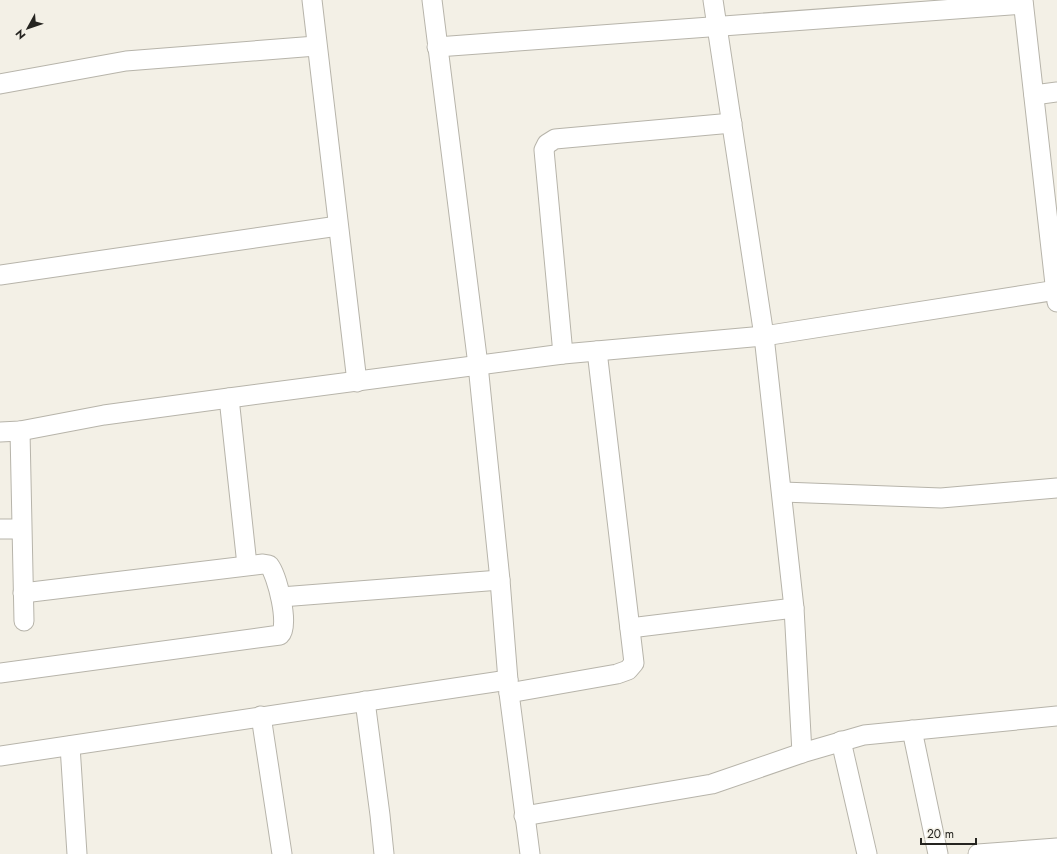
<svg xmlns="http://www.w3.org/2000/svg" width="1057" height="854" font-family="Jost,sans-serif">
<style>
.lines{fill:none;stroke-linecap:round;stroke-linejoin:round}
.minor-casing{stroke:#b7b4aa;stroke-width:21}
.minor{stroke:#fff;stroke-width:19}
</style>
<rect width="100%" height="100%" fill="#f3f0e6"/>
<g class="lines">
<defs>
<g id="minor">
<polyline points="312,0 357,382"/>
<polyline points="432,0 478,365 500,580 509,693 530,854"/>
<polyline points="713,0 764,336 794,608 802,753"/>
<polyline points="1023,0 1057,302"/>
<polyline points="437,47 1023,4"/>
<polyline points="0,84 126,61 316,46"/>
<polyline points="1034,95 1057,92"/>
<polyline points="0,275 338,226"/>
<polyline points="563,354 544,150 547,144 555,139 732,123"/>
<polyline points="229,398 247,565"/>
<polyline points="20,431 24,621"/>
<polyline points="0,432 20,431 104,415 229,398 563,354 764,336 1057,290"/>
<polyline points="783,492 941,498 1057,488"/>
<polyline points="0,529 21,529"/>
<polyline points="281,597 500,580"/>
<polyline points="630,628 794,608"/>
<path d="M0 673 280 635C290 626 277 575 269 565L263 564 23 593"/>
<polyline points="509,693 617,674 628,670 634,663 597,351"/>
<polyline points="365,701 380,815 384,854"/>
<polyline points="261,716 282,854"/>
<polyline points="912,730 938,854"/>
<polyline points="841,741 867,854"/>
<polyline points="70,746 77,854"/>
<polyline points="0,756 508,680"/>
<polyline points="524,816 712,784 802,753 864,735 1057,716"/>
<polyline points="978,854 1057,848"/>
</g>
</defs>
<use href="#minor" class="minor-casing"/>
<use href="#minor" class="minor"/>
</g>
<g transform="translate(28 28) rotate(230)" stroke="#f3f0e6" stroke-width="3" paint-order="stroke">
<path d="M0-3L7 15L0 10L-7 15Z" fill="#252420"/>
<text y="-6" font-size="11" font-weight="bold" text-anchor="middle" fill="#252420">N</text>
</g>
<path d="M921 838v6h55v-6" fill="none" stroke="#252420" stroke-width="2"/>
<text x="927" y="838" font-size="12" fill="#252420" stroke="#f3f0e6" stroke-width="3" paint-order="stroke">20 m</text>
</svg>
